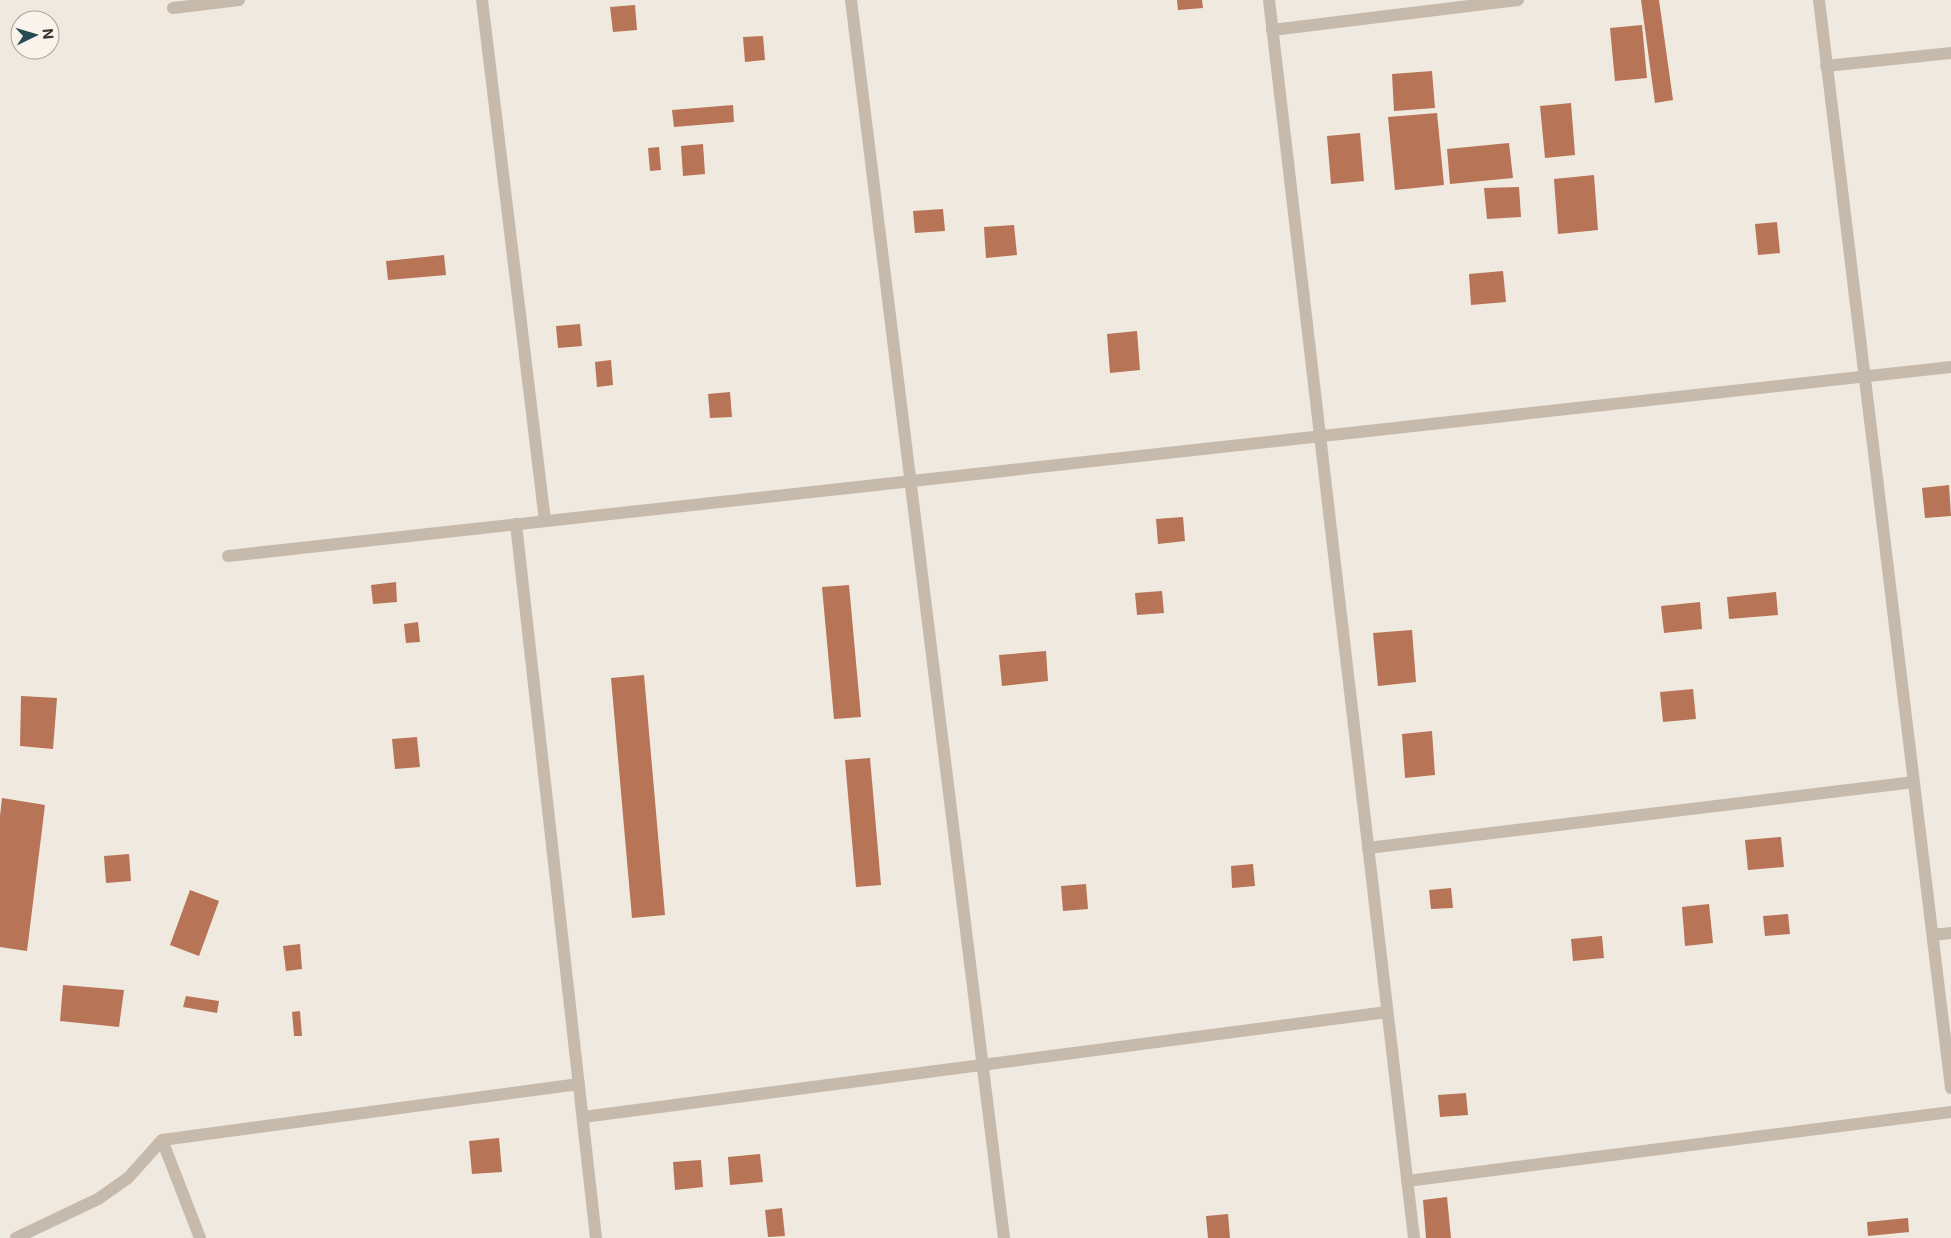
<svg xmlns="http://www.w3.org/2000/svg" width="1951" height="1238" font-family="Inter,sans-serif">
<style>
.building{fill:#b77456}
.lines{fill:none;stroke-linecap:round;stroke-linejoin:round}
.minor{stroke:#c6baac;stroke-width:12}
</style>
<rect width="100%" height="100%" fill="#f0e9df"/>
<g class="building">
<polygon points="1177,0 1202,0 1203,8 1178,10"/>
<polygon points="1641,0 1659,0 1673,100 1655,103"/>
<polygon points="635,5 637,30 613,32 610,7"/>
<polygon points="1642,25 1647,78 1615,81 1610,28"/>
<polygon points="763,36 765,60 745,62 743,37"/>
<polygon points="1432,71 1435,108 1394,111 1392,74"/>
<polygon points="1571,103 1575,155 1545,158 1540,106"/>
<polygon points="733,105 734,122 674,127 672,110"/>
<polygon points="1437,113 1444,185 1395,190 1388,117"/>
<polygon points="1360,133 1364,181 1331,184 1327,136"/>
<polygon points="1509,143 1513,178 1450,184 1447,149"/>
<polygon points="703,144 705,174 683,176 681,146"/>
<polygon points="659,147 661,170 650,171 648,148"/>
<polygon points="1594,175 1598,230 1558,234 1554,179"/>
<polygon points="1519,187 1521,217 1487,219 1484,188"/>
<polygon points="943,209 945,231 915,233 913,211"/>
<polygon points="1777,222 1780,253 1758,255 1755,224"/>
<polygon points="1014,225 1017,255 986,258 984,227"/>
<polygon points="444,255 446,275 388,280 386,261"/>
<polygon points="1503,271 1506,302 1471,305 1469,274"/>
<polygon points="580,324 582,346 558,348 556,326"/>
<polygon points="1137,331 1140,370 1110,373 1107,334"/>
<polygon points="611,360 613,385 597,387 595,362"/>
<polygon points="730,392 732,417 710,418 708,394"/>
<polygon points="1949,485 1951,516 1925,518 1922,488"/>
<polygon points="1183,517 1185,541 1158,544 1156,519"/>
<polygon points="396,582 397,602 373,604 371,585"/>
<polygon points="849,585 861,717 834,719 822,587"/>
<polygon points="1162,591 1164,613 1137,615 1135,593"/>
<polygon points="1776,592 1778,615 1729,619 1727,597"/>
<polygon points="1700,602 1702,629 1664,633 1661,606"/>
<polygon points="418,622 420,642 406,643 404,624"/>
<polygon points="1412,630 1416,682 1378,686 1373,633"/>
<polygon points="1046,651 1048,681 1002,686 999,655"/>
<polygon points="644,675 665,915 632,918 611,678"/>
<polygon points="1693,689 1696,719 1663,722 1660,692"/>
<polygon points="21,696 57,698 53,749 20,746"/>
<polygon points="1432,731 1435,775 1405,778 1402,734"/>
<polygon points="417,737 420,767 395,769 392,739"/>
<polygon points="870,758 881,885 856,887 845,760"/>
<polygon points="2,798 45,805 27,951 0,947 0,816"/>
<polygon points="1781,837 1784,867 1748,870 1745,840"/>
<polygon points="129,854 131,881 106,883 104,856"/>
<polygon points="1253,864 1255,886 1232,888 1231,866"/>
<polygon points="1086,884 1088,909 1063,911 1061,886"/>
<polygon points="1451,888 1453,908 1431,909 1429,890"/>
<polygon points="190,890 219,901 199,956 170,945"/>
<polygon points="1709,904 1713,943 1685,946 1682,907"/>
<polygon points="1788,914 1790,934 1765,936 1763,916"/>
<polygon points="1602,936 1604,958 1573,961 1571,939"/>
<polygon points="300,944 302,969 286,971 283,946"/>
<polygon points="63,985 124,990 119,1027 60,1021"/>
<polygon points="186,996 219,1001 217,1013 183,1007"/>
<polygon points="300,1011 302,1036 294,1036 292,1012"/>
<polygon points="1466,1093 1468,1115 1440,1117 1438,1095"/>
<polygon points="499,1138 502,1172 472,1174 469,1141"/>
<polygon points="760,1154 763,1182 730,1185 728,1157"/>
<polygon points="701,1160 703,1187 675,1190 673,1162"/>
<polygon points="1447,1197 1451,1238 1426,1238 1423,1200"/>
<polygon points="782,1208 785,1236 768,1237 765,1210"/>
<polygon points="1228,1214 1230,1238 1208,1238 1206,1216"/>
<polygon points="1908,1218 1909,1232 1868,1236 1867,1222"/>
</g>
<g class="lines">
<g class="minor">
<polyline points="482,0 545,521"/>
<polyline points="851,0 1004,1238"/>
<polyline points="1269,0 1414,1238"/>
<polyline points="1819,0 1951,1088"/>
<polyline points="173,8 239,0"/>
<polyline points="1272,30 1518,0"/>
<polyline points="1826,66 1951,53"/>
<polyline points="516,524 596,1238"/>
<polyline points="228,556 1951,367"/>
<polyline points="1368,848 1914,782"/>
<polyline points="1933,935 1951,933"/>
<polyline points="583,1117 1387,1012"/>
<polyline points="162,1140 200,1238"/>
<polyline points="1407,1181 1951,1112"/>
<polyline points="16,1238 98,1199 128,1178 162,1140 579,1084"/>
</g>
</g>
<g transform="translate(35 35) rotate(85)"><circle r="24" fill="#f8f3eb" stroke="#aaa49e"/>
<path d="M0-4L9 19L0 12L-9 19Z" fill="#254c52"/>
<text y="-8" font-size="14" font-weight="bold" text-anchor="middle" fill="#352e2a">N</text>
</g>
</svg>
